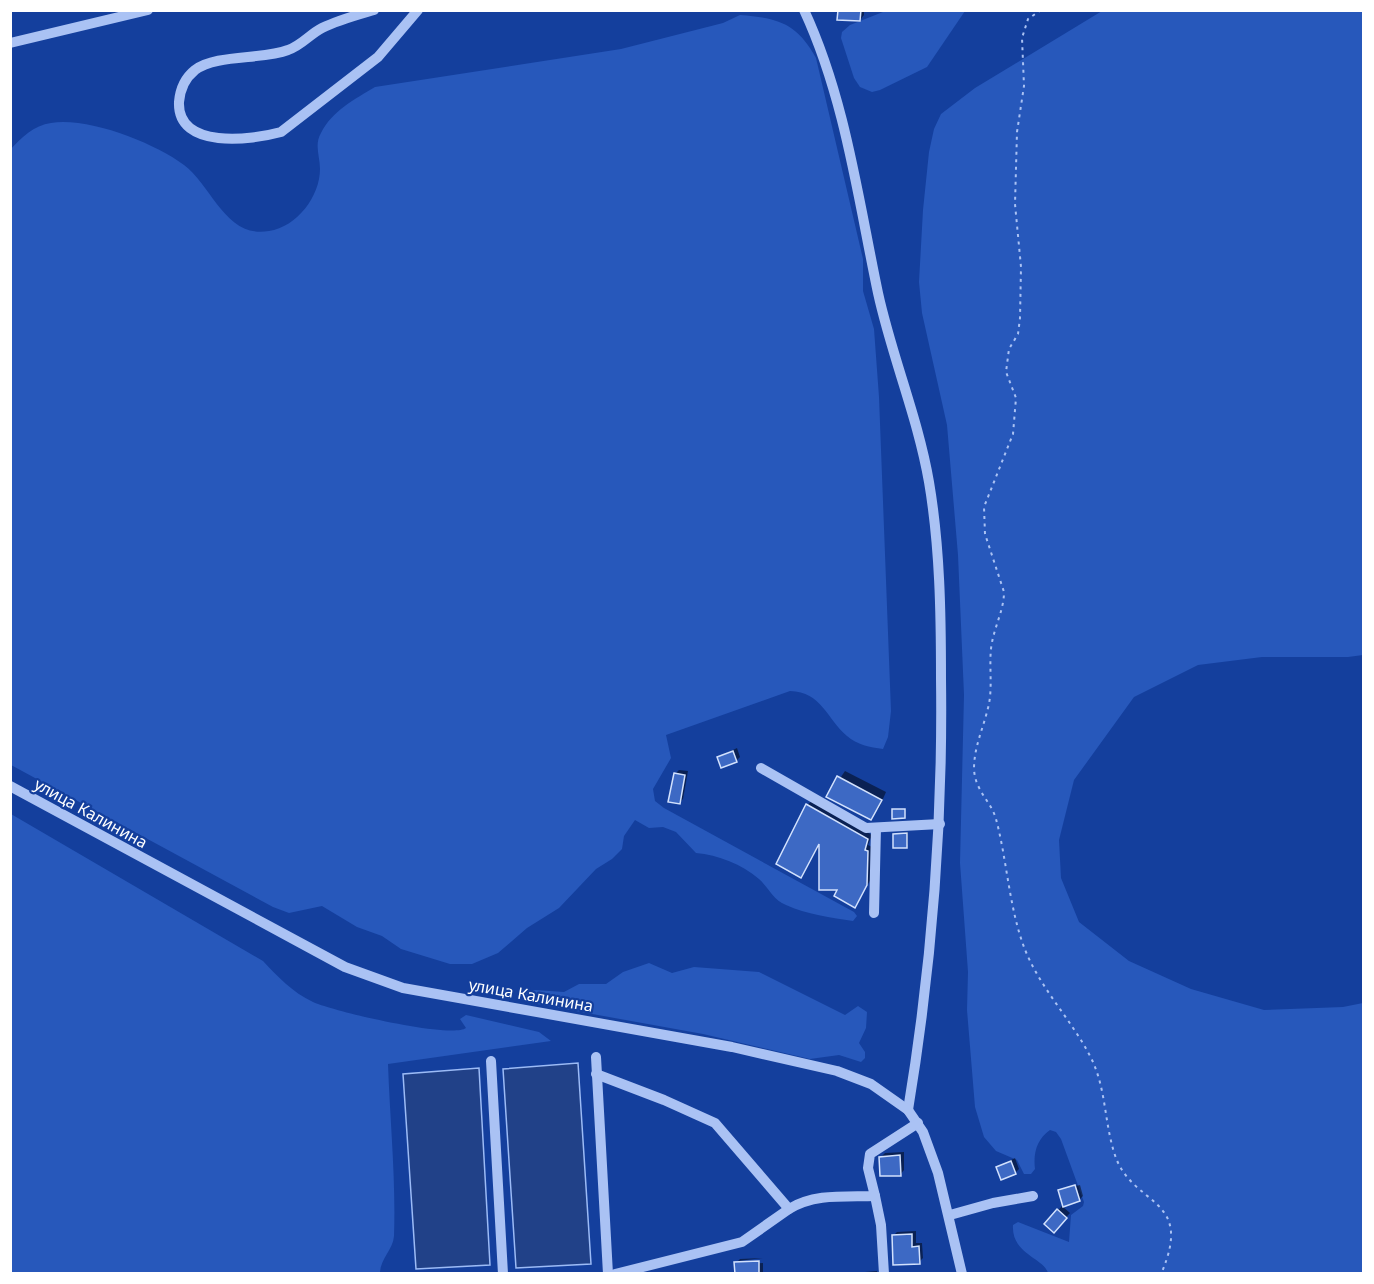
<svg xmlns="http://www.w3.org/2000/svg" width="1374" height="1284" font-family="'Noto Sans',sans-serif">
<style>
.green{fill:#2758bb}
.water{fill:#214188;stroke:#9cbbf6;stroke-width:1.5}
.shadow{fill:#0007}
.building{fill:#3d69c4;stroke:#d2e1fd;stroke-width:1.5}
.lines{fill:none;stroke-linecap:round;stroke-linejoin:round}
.path{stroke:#aac2f4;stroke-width:2;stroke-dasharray:3 4.5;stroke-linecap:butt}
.minor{stroke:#aac2f4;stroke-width:10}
.labels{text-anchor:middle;stroke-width:4.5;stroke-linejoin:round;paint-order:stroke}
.street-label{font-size:16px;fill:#fff;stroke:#143f9d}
</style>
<rect width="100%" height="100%" fill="#143f9d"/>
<g class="green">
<polygon points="888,10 965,11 927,67 880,90 872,92 860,87 854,78 841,38 842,32 850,25"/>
<path d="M1102 11H1363V655L1348 657H1262L1198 665 1134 697 1074 780 1059 840 1061 878 1079 922 1129 961 1191 989 1264 1010 1343 1007 1363 1003V1273H1048C1044 1258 1011 1254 1013 1225L1018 1222 1069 1242 1071 1215 1083 1206 1084 1202 1061 1139 1056 1132 1050 1130C1037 1139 1033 1153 1035 1169L1031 1174H1024L1017 1160 996 1151 984 1137 975 1107 967 1010 968 972 960 863 964 695 958 555 947 425 922 313 919 282 923 210 929 152 934 129 941 114 975 88Z"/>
<path d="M740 15C778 18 797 23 816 58L863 259V291L874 329 879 397 891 711 888 737 883 749C870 747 857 745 847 736 826 718 822 692 790 691L666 735 671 758 653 789 655 801 664 808 854 912 857 916 853 921C832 918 806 914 786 905 773 900 769 888 759 879 742 864 718 855 696 853L676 832 663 827 649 828 635 820 624 836 622 849 612 859 596 869 559 908 527 928 498 953 472 964H450L401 949 382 936 357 927 322 906 289 913 273 907 11 765 10 150C21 138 34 125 51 123 89 117 154 143 184 165 212 186 226 239 269 231 297 227 320 196 320 169 320 156 314 145 321 133 332 111 355 99 375 87L621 49 723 23Z"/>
<path d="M11 814 263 961C278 977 292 992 313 1002 332 1011 451 1039 466 1028L460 1019 466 1015 539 1032 551 1041 388 1064C390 1122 396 1179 394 1236 393 1250 380 1259 380 1273H11Z"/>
<polygon points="649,963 672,973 694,967 759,972 845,1015 858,1006 867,1012 866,1028 859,1043 865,1052 865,1058 861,1062 839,1055 810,1059 703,1034 526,1002 521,999 525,993 535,990 564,992 579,984 606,984 623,972"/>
</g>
<g class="water">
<polygon points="578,1063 591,1264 516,1268 503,1069"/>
<polygon points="479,1068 490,1265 416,1269 403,1074"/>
</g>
<g class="shadow">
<polygon points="839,10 864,10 864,15 860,20"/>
<polygon points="737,748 740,757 736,761 719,757"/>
<polygon points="679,770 688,771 683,799 679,803 675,774"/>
<polygon points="845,771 886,792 879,808 868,819 828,796"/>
<polygon points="812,801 872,835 868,845 872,847 871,879 855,906 840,888 821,843 800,876 807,805"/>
<polygon points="908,832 908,844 906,846 894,835"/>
<polygon points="904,1152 904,1170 900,1175 881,1157 885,1153"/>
<polygon points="1015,1158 1019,1169 1015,1173 998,1167"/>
<polygon points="1080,1185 1083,1196 1079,1200 1059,1190"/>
<polygon points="1062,1206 1070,1213 1054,1230 1046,1224"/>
<polygon points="916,1231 916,1243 922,1243 923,1258 919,1262 893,1236 897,1232"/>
<polygon points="763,1258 738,1261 738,1264 763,1263 763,1274 736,1274 736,1263 740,1259"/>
<polygon points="877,1271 877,1274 863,1274 865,1272"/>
</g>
<g class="building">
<polygon points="838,10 861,10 860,21 837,20"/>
<polygon points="733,751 737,762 721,768 717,757"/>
<polygon points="674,773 685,775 680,804 668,802"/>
<polygon points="837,776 882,800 871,820 826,797"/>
<polygon points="806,804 868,839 865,850 868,851 867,885 855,908 834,896 837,890 819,890 819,844 801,878 776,864"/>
<polygon points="892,809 905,809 905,818 892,819"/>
<polygon points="907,833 907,848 893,848 893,834"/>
<polygon points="900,1155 901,1176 880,1176 879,1157"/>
<polygon points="1011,1161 1016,1174 1001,1180 996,1167"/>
<polygon points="1075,1185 1080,1201 1063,1207 1058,1190"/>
<polygon points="1057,1209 1067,1218 1054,1233 1044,1224"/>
<polygon points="912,1234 912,1247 919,1246 920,1264 893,1265 892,1235"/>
<polygon points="759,1261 759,1274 735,1274 734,1262"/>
</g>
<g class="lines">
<path class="path" d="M1041 10 1028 19 1022 38 1024 86 1017 132 1015 204 1021 267 1020 318 1018 334 1009 349 1006 372 1016 398 1013 434 984 507 985 534 1004 592C1004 611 993 629 991 649 989 668 993 689 988 708 983 729 974 747 974 769 975 791 991 801 996 819 1007 860 1009 907 1024 947 1039 987 1071 1019 1090 1056 1106 1086 1104 1120 1114 1152 1130 1208 1196 1194 1161 1274"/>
<g class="minor">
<path d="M374 10C357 15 338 20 322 28 310 34 301 46 288 50 262 60 216 54 195 70 185 78 180 90 179 102 177 150 252 140 281 132L378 57 418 10"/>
<path d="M804 10C845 98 858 198 878 293 892 357 918 418 929 482 940 547 941 614 941 679 943 826 932 965 908 1110"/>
<polyline points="10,43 148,10"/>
<polyline points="761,768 866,828 940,824"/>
<polyline points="10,786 345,967 403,988 732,1047 837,1071 871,1084 908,1110 923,1132 938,1173 962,1274"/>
<polyline points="874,913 876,828"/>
<polyline points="596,1057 608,1274"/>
<polyline points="491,1061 503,1274"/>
<path d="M596 1074 664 1100 715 1123 789 1209C815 1193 846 1197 875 1196L868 1168 870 1154 918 1123"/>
<polyline points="875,1196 881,1225 884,1274"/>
<polyline points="950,1215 993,1203 1033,1196"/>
<polyline points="615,1274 742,1242 789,1209"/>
</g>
</g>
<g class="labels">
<g class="street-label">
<text transform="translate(91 813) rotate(29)" y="6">улица Калинина</text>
<text transform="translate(531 995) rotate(10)" y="6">улица Калинина</text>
</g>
</g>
<rect width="1374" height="1284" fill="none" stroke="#ffffff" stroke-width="24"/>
</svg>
